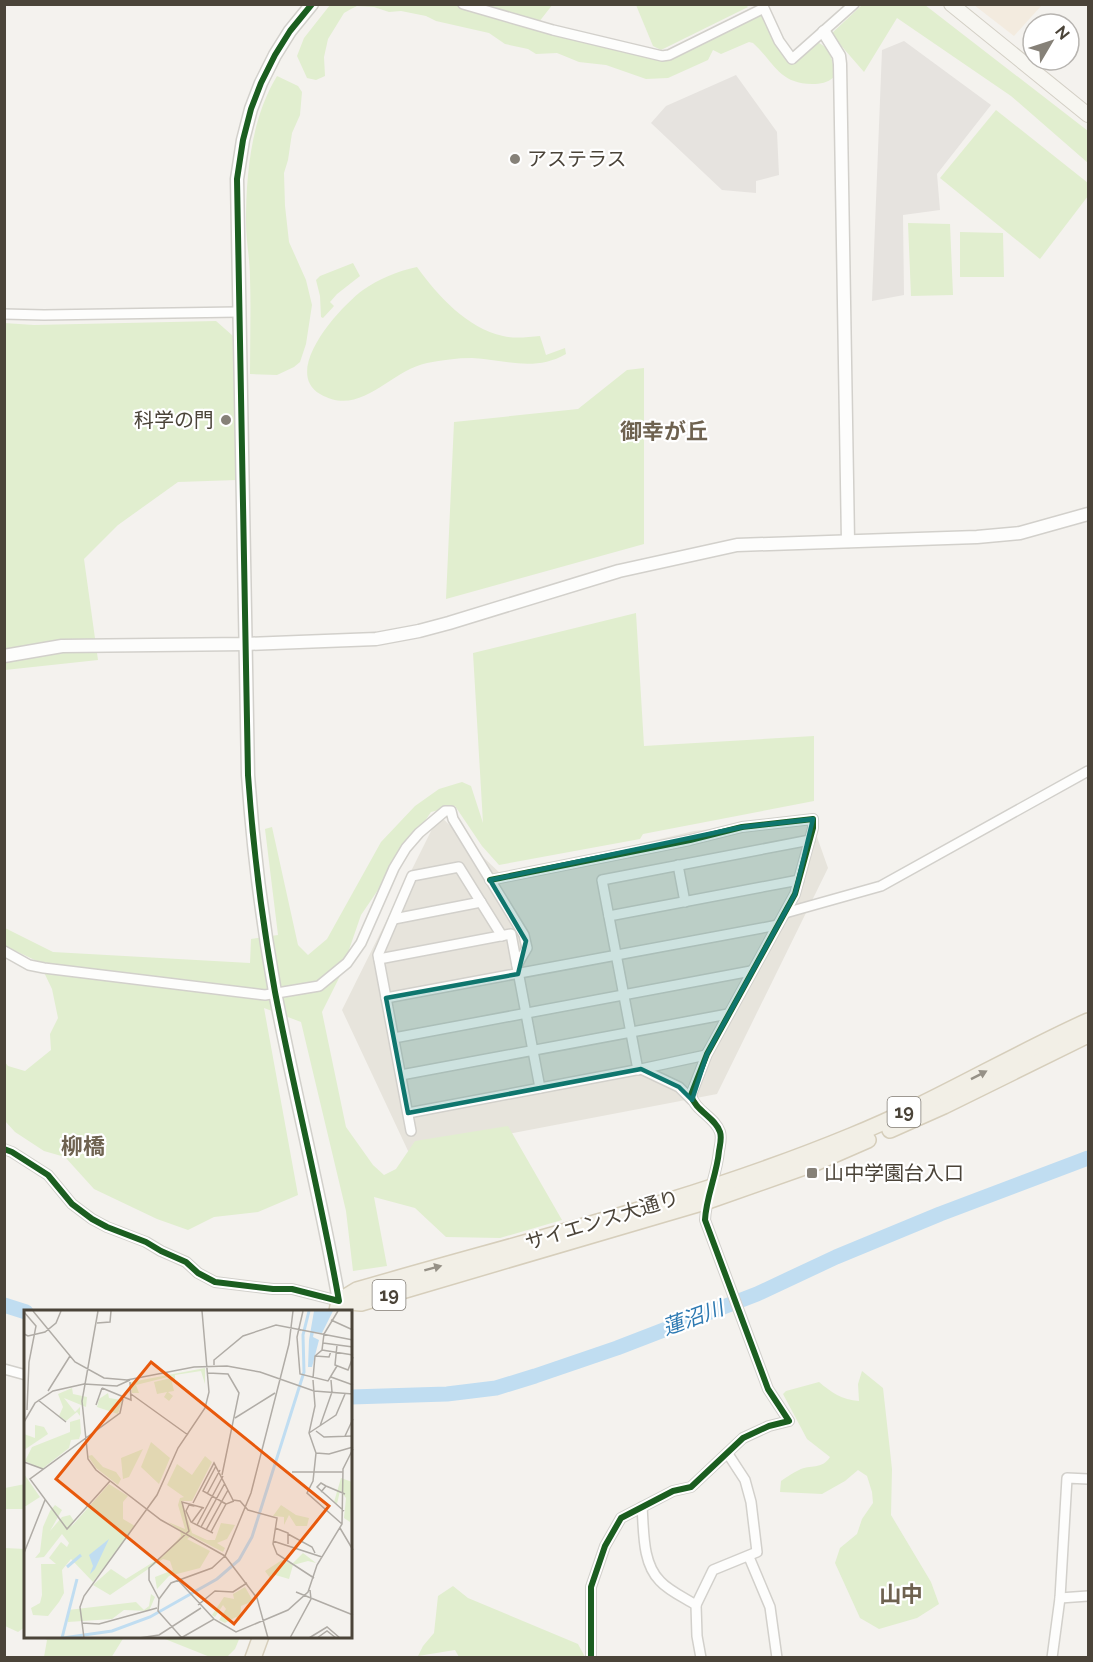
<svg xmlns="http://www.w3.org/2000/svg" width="1093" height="1662" font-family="Raleway,'Noto Sans JP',sans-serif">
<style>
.residential{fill:#e7e4dc}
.commercial{fill:#f3ebdf}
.green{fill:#e1eecf}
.parking{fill:#e6e3df}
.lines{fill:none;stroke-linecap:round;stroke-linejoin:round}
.river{stroke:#c0ddf1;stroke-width:15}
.minor-casing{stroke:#d2d0cb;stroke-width:12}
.tertiary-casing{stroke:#d2d0cb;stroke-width:15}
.secondary-casing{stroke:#d3cfc5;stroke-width:16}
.primary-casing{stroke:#d6cebb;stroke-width:18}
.minor{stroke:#fdfdfc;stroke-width:9}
.tertiary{stroke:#fdfdfc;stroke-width:12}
.secondary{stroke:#f7f6f1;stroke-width:14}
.primary{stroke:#f2efe6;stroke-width:15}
.cycleway-casing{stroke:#fff;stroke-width:10}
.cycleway{stroke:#1b5e20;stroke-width:6}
.oneway{fill:#969187}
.marked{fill:#0f766e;fill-opacity:0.2;stroke:#0f766e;stroke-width:4.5;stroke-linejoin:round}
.poi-dot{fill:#868178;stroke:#fff;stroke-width:2}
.labels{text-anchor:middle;stroke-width:4.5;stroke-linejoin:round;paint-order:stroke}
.shield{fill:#fff;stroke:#817c74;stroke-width:1.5}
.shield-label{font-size:18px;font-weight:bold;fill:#4b4439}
.poi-label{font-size:20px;fill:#4b4439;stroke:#fff;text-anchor:start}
.street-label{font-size:20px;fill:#4b4439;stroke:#fff}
.water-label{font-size:21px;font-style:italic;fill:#2e7ab2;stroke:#fff}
.quarter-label{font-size:22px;font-weight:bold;fill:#6e6250;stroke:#fff}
.inset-river{fill:none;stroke:#c0ddf1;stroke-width:3}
.inset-road{fill:none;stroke:#b0aca6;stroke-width:1.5}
.view{fill:#e8590c;fill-opacity:0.15;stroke:#e8590c;stroke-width:3}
.inset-edge{fill:none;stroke:#4b4439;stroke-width:3}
</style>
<rect width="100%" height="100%" fill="#f4f2ee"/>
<polygon class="residential" points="439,815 503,876 694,831 810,817 828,868 717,1094 409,1153 342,1010"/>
<polygon class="commercial" points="974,5 1042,5 1014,36"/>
<g class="green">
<path d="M450 4 467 7 471 4H553L535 27 661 59 758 14 762 15 791 62 815 41C831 47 834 62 834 77 827 83 821 84 812 84 778 83 775 63 753 43L749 42 721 54 713 50 708 60 668 78 646 79 606 65 579 62 557 53 536 54 528 49 505 44 489 33 436 21 426 16 401 11 389 12 374 7 357 6 351 9 344 13 328 39 324 57 325 76 316 80 307 78 297 56 304 38 330 5Z"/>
<polygon points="746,5 748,7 661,50 653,46 636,5"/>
<polygon points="862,5 925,5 1088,131 1088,163 1011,96 897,18 864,72 831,34"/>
<path d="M277 76 298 86 302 92 300 115 292 133 288 160 284 173 285 206 289 242 306 280 312 305 306 344 300 362 294 367 277 375 250 374C250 342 251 310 250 278 250 259 246 241 246 223 246 174 251 119 277 76Z"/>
<polygon points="996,110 1088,183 1088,196 1040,259 940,178"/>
<polygon points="908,223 950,224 953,295 911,296"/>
<polygon points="960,232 1003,233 1004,277 960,277"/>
<polygon points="353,263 360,276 337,294 330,302 334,306 323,318 321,317 320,296 316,280 320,276"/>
<path d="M417 267C438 296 467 328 503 336 515 339 528 337 540 336L546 355 565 348 566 354C535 372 505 360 472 358 457 358 442 360 427 363 389 371 361 418 320 394 281 371 341 306 363 290 379 279 397 271 417 267Z"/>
<polygon points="216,321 233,336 237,480 178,482 118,525 84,559 98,660 5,670 4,323 34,325"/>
<polygon points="644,368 644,544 446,599 454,422 578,409 627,370"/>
<polygon points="636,613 644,746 814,736 814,801 643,834 640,839 499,865 482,846 455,806 431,812 361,915 340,976 322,1012 346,1127 373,1165 384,1175 396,1169 415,1141 508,1126 562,1220 500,1238 446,1237 415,1208 374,1197 387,1266 353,1271 346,1211 301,1022 264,1008 298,1195 258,1212 214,1217 188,1230 157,1219 94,1189 65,1157 44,1151 15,1132 5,1121 4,1061 8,1066 25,1071 51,1050 50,1034 58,1018 52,989 39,962 5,946 5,928 53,952 250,963 251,939 278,935 265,829 272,827 298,945 308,955 327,939 381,842 415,806 439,789 462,782 471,786 483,823 473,653"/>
<path d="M862 1371 883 1388 892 1469 891 1515 931 1582 939 1604 917 1618 879 1629 860 1618 835 1563 840 1548 857 1534 862 1519 873 1503 872 1492 867 1476 858 1470 845 1481 822 1494 780 1492 781 1481C787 1477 792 1473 799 1470 810 1464 822 1470 830 1457L807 1439 783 1394 786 1391 819 1382C831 1392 842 1400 859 1401L858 1384Z"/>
<polygon points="25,1484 25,1509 5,1509 5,1488"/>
<polygon points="5,1548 25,1549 25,1627 18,1632 5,1626"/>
<polygon points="453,1586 468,1598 578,1644 585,1657 459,1657 455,1650 418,1656 423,1646 434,1633 438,1596"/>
<polygon points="42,1637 42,1636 124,1637 111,1658 44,1657 47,1640"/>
<polygon points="160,1637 240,1637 235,1649 226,1658 210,1657"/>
</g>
<g class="parking">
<polygon points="904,41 991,105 937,174 940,210 903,215 904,295 872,301 882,50"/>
<polygon points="736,75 777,132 779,175 756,181 756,193 722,190 651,123 666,106"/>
</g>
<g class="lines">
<g class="river">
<polyline points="4,1305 26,1312"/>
<polyline points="351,1397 447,1394 496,1388 535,1376 617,1348 757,1294 836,1257 940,1214 1088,1158"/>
</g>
<defs>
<g id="minor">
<polyline points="463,4 553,30 662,56 669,55 762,9"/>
<polyline points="762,4 779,41 792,59 854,4"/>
<polyline points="4,314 44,315 238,312"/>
<polyline points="678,865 685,902"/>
<path d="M490 880 690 840 742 827 813 819V828L795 894 707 1054 691 1095C695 1111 715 1117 720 1132 722 1138 720 1145 719 1151 717 1174 706 1197 705 1220L768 1389 789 1421 769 1426 743 1438 691 1487 673 1491 621 1518 605 1546 591 1587V1658"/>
<polyline points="785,913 881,886 1088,771"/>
<polyline points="609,916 799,880"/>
<polyline points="394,919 481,902"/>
<polyline points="4,951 29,965 44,968 265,995 319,986 347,963 361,943 394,868 406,848 419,833 445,811 451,811 453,819 524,935 527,948 517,965"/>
<polyline points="379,959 511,934 540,1088"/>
<polyline points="386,998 778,925"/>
<polyline points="394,1038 751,971"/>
<polyline points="641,1069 706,1055"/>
<polyline points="638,1070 602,880 810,840"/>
<polyline points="401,1075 728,1014"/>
<polyline points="408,1113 641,1069 679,1087 692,1100"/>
<polyline points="411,1131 378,955 412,876 459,867 502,936"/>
<polyline points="4,1149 12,1152 48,1175 72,1204 92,1219 107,1227 146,1242 161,1251 186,1262 198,1273 215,1282 273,1289 292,1289 339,1301"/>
<polyline points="4,1369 26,1375"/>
<path d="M642 1507C644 1531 642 1563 660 1581 669 1591 685 1598 696 1605L697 1636 701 1658"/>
<polyline points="749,1557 770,1607 777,1658"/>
<polyline points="1060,1598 1088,1596"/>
<polyline points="696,1605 713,1570 757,1552 751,1502 745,1480 728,1454"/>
<polyline points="1052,1658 1060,1598 1067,1478 1088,1479"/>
</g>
<g id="tertiary">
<path d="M312 4 290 31 275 55 261 83 251 109 243 140 237 179 248 775C253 848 262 920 275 992 295 1096 321 1198 339 1301"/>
<polyline points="824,32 839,56 840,64 848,541"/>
<polyline points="4,656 62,646 246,644 376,639 419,631 449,623 619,571 737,545 977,537 1020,533 1088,514"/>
</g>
<polyline id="secondary" points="951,4 1088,115"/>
<g id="primary">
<polyline points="890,1130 944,1106 1088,1035"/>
<polyline points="339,1301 361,1303 708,1201 813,1164 868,1140"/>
<path d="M337 1311 339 1301 357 1290C522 1242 691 1202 851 1136 933 1103 1008 1057 1088 1021"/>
<polyline points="253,1658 261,1636"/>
</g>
</defs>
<use href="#minor" class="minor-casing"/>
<use href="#tertiary" class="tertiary-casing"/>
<use href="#secondary" class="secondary-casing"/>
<use href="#primary" class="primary-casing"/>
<use href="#minor" class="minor"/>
<use href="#tertiary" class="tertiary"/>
<use href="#secondary" class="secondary"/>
<use href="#primary" class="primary"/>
<defs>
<g id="cycleway">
<path d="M490 880 690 840 742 827 813 819V828L795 894 707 1054 691 1095C695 1111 715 1117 720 1132 722 1138 720 1145 719 1151 717 1174 706 1197 705 1220L768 1389 789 1421 769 1426 743 1438 691 1487 673 1491 621 1518 605 1546 591 1587V1658"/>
<path d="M4 1149 12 1152 48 1175 72 1204 92 1219 107 1227 146 1242 161 1251 186 1262 198 1273 215 1282 273 1289H292L339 1301C321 1198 295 1096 275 992 262 920 253 848 248 775L237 179 243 140 251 109 261 83 275 55 290 31 312 4"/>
</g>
</defs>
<use href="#cycleway" class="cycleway-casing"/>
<use href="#cycleway" class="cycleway"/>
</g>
<defs><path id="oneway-solid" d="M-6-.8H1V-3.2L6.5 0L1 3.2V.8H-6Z" transform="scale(1.5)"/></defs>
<g class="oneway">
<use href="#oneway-solid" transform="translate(979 1075) rotate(-27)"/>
<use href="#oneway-solid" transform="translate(433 1268) rotate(-15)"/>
</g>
<path class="marked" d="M813 819 795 894 707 1054 692 1100 679 1087 641 1069 408 1113 386 998 518 974 526 941 490 880 742 827Z"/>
<g class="poi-dot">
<circle cx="515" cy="159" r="6"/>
<circle cx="226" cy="420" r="6"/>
<rect x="806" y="1167" width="12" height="12" rx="3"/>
</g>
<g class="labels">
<g class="shield">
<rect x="887.5" y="1097" width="33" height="30" rx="4.5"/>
<rect x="372.5" y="1280" width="33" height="30" rx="4.5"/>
</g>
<g class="shield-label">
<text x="904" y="1118">19</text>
<text x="389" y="1301">19</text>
</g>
<g class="poi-label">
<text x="527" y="166">アステラス</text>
<text x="214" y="427" text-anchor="end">科学の門</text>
<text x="824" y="1180">山中学園台入口</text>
</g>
<g class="street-label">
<text transform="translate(602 1220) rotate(-17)" y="7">サイエンス大通り</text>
</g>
<g class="water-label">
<text transform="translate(693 1318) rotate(-20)" y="7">蓮沼川</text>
</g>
<g class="quarter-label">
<text x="664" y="439">御幸が丘</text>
<text x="83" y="1154">柳橋</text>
<text x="901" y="1602">山中</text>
</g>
</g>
<g transform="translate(24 1310)">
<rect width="328" height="328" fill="#f4f2ee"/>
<path d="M181 58V74L177 61 151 65V71L148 66 112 75 115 83H108L107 72ZM147 68 150 81 144 82 149 86 145 91 140 87 143 82 133 84 130 72ZM48 78 49 84 63 87 62 97 40 88 51 102 56 97V106L53 102 42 111 35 106 39 97 34 84ZM84 83 85 88 98 90 94 104 73 97 75 89ZM56 109 57 123 55 129 47 130 45 138 18 159 1 151 8 137 46 122V112ZM11 115 20 117 24 124 0 140V124L11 128ZM127 132 146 148 135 174 117 157ZM119 139 105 167 99 169 97 148ZM68 145 79 157 92 162 97 169 94 175 72 158 64 146ZM181 146 188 152 168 191H158L168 223 183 230H191L197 213 211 215 203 229 193 233 201 238 199 242 168 226 163 229 186 241 176 258 145 266 133 279 131 267 149 260 146 251 139 249 86 285 69 275 87 259 102 269 139 246 157 226 156 221 144 212 161 219 154 195 156 188 160 187 143 175 153 154 168 165ZM0 164 16 187 2 196H0ZM317 168 328 172 326 212 320 208 322 188 316 181 313 194 310 192ZM85 174 104 186 99 192V209L111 216 69 272 47 249 38 260 40 283 35 292 24 306 9 305 7 298 16 293 18 285 17 254H32L25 248 37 232 43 237 45 233 38 224 20 247 11 248 16 242 19 217 26 201 31 195 38 200 26 221 38 207 46 205 50 211 47 217ZM257 195 272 205 285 208 283 216H272L265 205 260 215V207L249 206ZM279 243 292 253 284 251 269 255 265 269 248 264 246 268 241 261 258 250 268 254ZM221 277 229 291 217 296 216 311 212 307 201 313 195 310 202 299 199 295 191 307 188 305 200 287 210 289 209 284ZM127 284 131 287 125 301 100 300 88 309 44 312V300L112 292 120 300 125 296Z" fill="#e1eecf"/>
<path d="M290 1H309L298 23 290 22 289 27 295 30 288 57H284L285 30ZM85 229 71 259 66 264 69 256 65 245Z" fill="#c0ddf1"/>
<path class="inset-river" d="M43 257 57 245M38 328 53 269M39 328 88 321 126 307 193 269 215 250 228 227 280 62 279 25 285 1"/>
<path class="inset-road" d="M9 1 51 52 80 68 103 70 170 57 203 56 236 62 290 81 329 84M74 1 58 91 64 149 72 160 137 210 201 246 188 258 147 273 135 289 134 301 158 328M279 1 273 27 276 64 304 71 313 56M0 2 12 16 5 52 3 100M307 10 329 20M73 13 86 12 87 1M0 24 4 26 21 22 32 13 37 1M299 33 329 37M313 35 311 55 324 60 329 47M298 40 329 45M291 46 305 47 307 41M190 55V50L219 26 252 15 329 30M184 63 204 64 215 83 198 165M307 67 329 75M289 68 291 46 298 40 300 24 314 1M289 70 291 96 285 123 292 143 289 171 283 183 318 214M78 78 107 90 106 72M24 81 46 46M107 84 164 125M14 90 42 112M72 95 78 78M211 108 251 83M0 112 11 93 29 81 60 74 93 76 106 70M296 116 308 82 307 70M292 121 300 127 329 126M285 123 312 105 321 84M321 126 329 109M292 143 305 144 329 137M0 152 19 159M192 156 179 181 202 194M268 162H319M86 171 43 219 6 169 96 103 99 89M302 176 297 173 293 177 320 201M297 182 302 176 321 184M183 184 196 160M169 193 190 153 209 190 216 191 224 200 253 208 249 234 253 244 290 268M170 196 165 195 162 201 167 212 189 223M168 212 179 197M173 215 199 166M177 217 201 173M251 218 264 223V234M316 218 329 240M182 220 204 180M187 222 202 194 210 191M264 224 288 237 291 243M249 231 298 247M0 243 21 190M201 246 227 183 265 34 269 1M201 246 233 288 244 328M154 270 190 309M272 282 329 305M135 289 125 270V258L165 221 158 192 180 198M174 295 191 281 209 282 223 273M58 313 75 314 133 298M60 328 56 297 60 286 133 185 154 138 181 98 185 82 178 1M115 328 135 325 177 298M157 328 190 309 212 322 264 300 284 282 293 255 318 214 319 159 329 139M266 328 287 289 286 280M285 328 303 317 316 328M293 328 303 321 312 328"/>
<path class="view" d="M127 52 305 196 210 314 32 169Z"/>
<rect width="328" height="328" class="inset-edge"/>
</g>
<rect width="1093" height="1662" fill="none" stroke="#4b4439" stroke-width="12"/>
<g transform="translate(1051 42) rotate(51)"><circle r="28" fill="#ffffff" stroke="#b7b4b0" stroke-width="1.5"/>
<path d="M0-4.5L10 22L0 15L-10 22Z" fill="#868178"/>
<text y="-9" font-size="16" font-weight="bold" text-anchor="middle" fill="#4b4439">N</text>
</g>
</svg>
